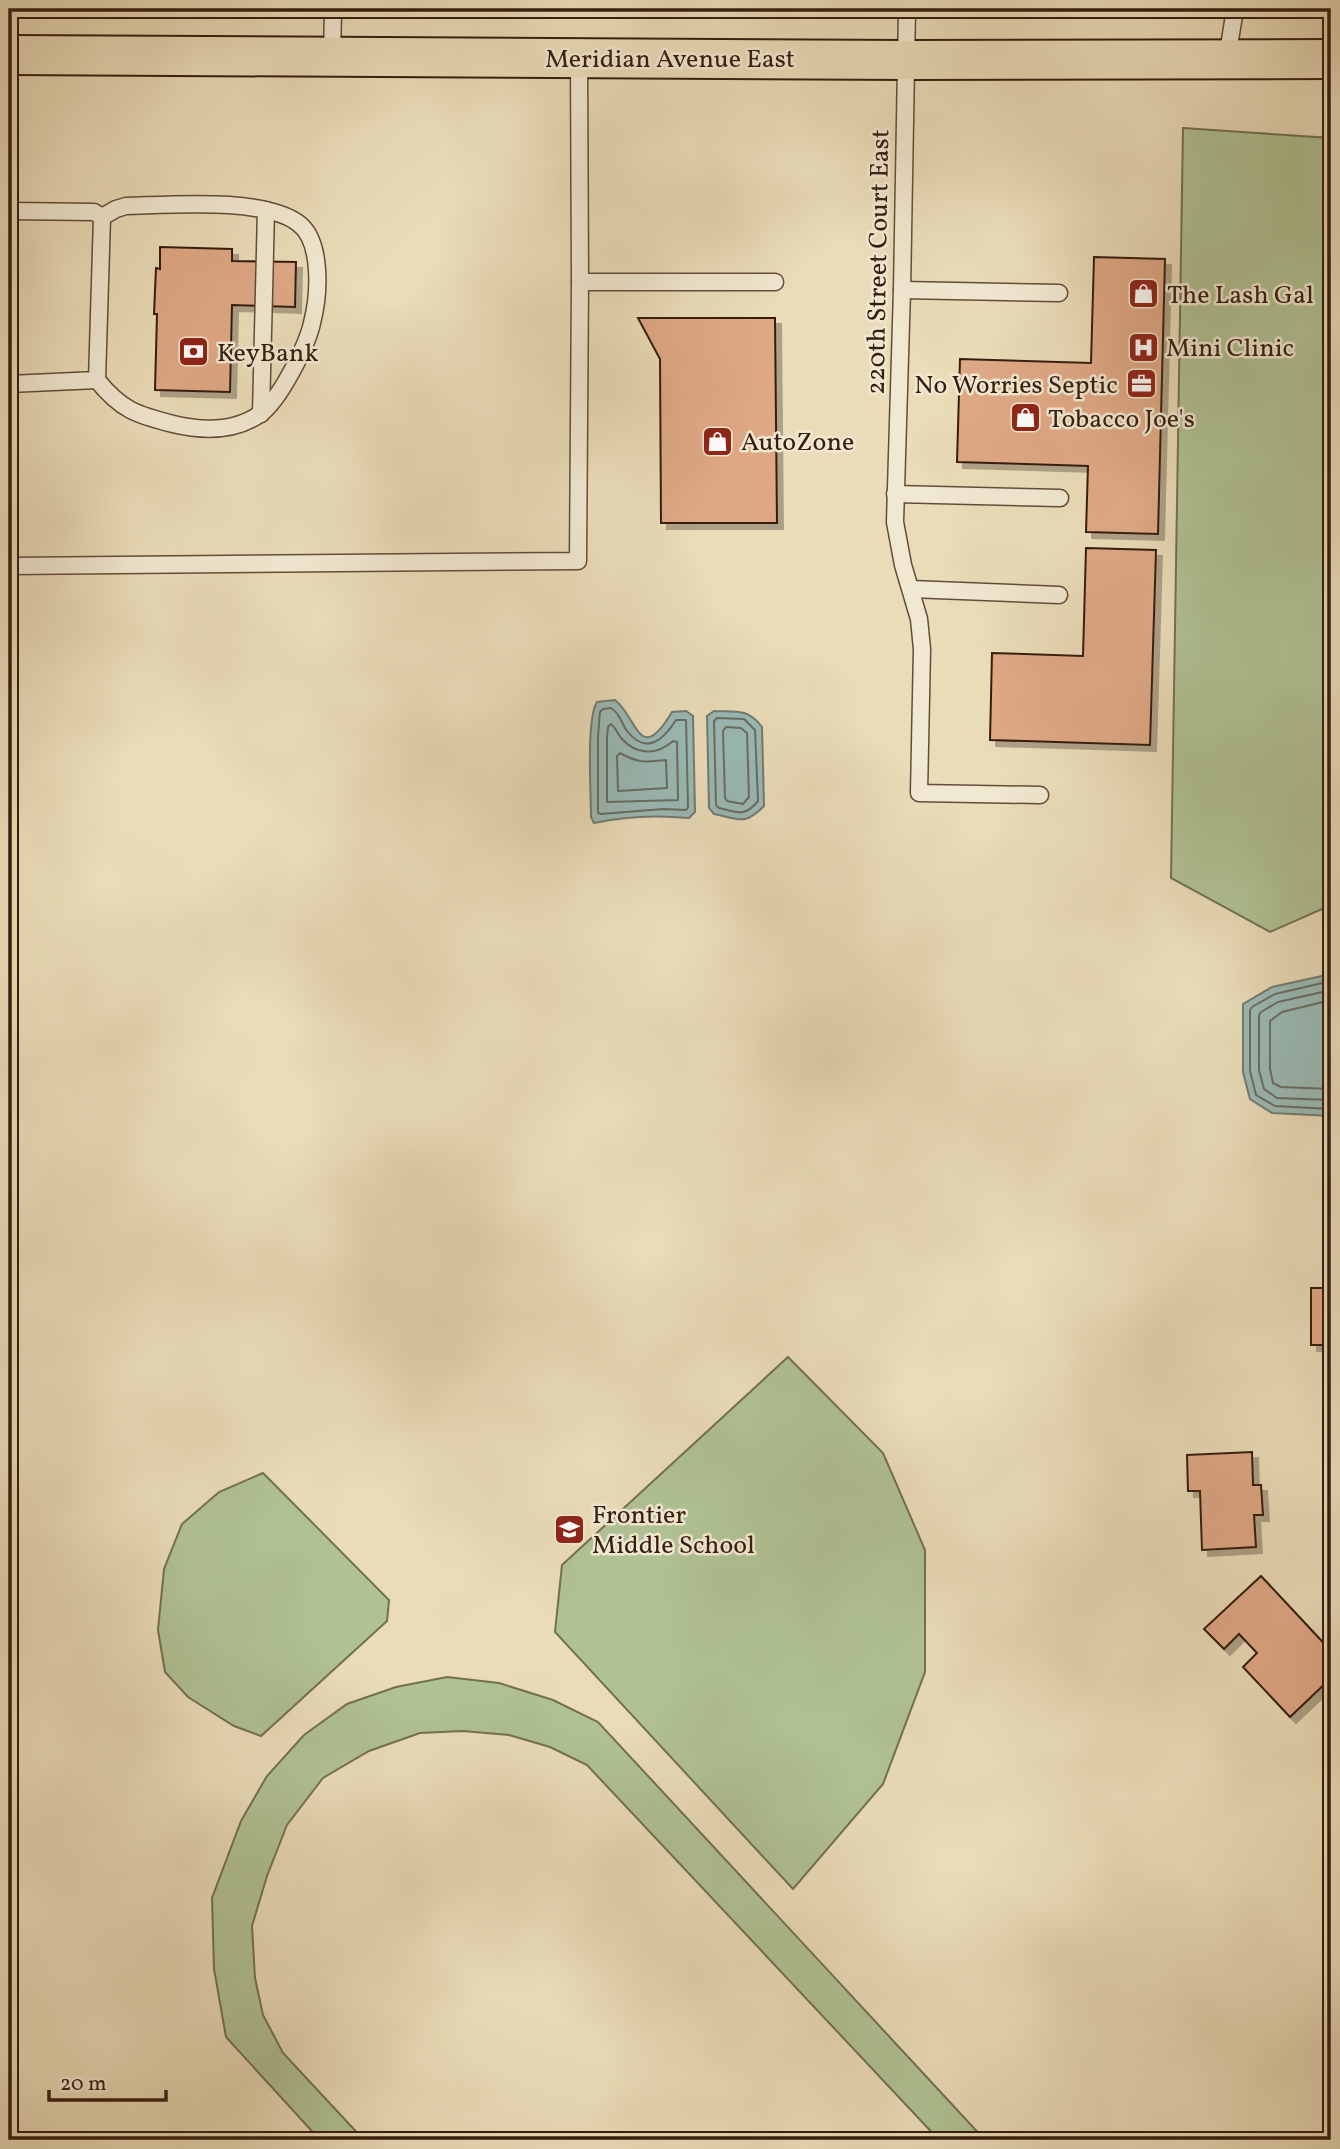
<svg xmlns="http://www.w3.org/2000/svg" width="1340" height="2149" font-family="Vollkorn,serif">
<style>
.green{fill:#b0c294;stroke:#727052;stroke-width:2}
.water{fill:#9abab6;stroke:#727b73;stroke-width:2}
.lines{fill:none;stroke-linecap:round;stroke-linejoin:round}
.shore{stroke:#686c62;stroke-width:2}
.building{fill:#dfa885;stroke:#351d0f;stroke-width:2;filter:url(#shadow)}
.service-casing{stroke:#624d39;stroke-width:19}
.primary-casing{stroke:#351d0f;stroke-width:42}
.service{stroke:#f1e8d1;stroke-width:16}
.primary{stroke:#eadcb8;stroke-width:38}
.labels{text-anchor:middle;stroke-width:5;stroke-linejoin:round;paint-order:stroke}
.street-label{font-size:26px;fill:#351d0f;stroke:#f1e8d1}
.poi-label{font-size:26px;fill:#351d0f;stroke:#f1e8d1;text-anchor:start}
</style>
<defs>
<filter id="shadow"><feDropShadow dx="6" dy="6" stdDeviation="0" flood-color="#0004"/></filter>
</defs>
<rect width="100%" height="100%" fill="#eadcb8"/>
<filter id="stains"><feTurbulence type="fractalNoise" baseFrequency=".00286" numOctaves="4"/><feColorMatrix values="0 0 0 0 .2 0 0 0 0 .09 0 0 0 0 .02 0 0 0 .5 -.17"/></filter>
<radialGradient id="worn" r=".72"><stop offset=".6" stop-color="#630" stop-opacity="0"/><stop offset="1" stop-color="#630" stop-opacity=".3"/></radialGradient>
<g class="green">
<polygon points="1183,128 1331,138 1331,905 1270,932 1171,878"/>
<polygon points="788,1357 883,1453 925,1550 925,1672 883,1784 793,1889 555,1632 562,1565"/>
<polygon points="263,1473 389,1600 387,1621 261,1736 234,1726 188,1697 165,1672 158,1630 164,1569 182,1524 219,1492"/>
<polygon points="447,1677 499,1683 553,1700 598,1722 985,2140 939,2140 587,1765 550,1747 509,1735 463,1731 420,1733 369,1751 323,1778 287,1825 267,1876 252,1926 255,1978 263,2015 283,2053 364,2140 320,2140 226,2037 214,1969 212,1898 241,1821 267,1776 304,1735 347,1704 396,1687"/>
</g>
<g class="water">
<path d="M615 700C638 718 639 767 672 712L686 711 693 716 695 812 689 818C657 815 625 816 594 823L591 817C591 794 586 719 597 702Z"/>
<path d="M714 711C736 712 748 708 762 727L764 806C744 826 740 819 714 814L709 808 707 716Z"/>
<polygon points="1331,974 1331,1116 1272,1113 1250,1099 1243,1072 1243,1004 1272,987"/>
</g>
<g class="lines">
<g class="shore">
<path d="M611 708C620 713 621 723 627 731 647 756 664 739 676 720H686L688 807 686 810 663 809 601 814 598 813V736L600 712 603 709Z"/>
<path d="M717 718 744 719 755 730 758 801C744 818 737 812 719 808L716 805 714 721Z"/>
<path d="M611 724C616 728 617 733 621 738 636 755 656 756 673 741L677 742 678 800 607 802V737L608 727Z"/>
<polygon points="726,727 741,728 747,733 749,797 743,804 727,801 725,798 723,731"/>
<path d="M620 753C640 764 645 762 666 760L667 788 618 791 617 756Z"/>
<polyline points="1331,981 1275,994 1252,1007 1250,1010 1250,1071 1256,1095 1275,1106 1331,1109"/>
<polyline points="1331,990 1278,1002 1261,1012 1259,1015 1259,1070 1264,1089 1277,1098 1331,1100"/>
<polyline points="1331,1000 1282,1012 1270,1021 1270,1069 1273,1083 1281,1087 1331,1089"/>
</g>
</g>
<g class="building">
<polygon points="160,247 232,249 232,261 296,262 295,307 232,305 230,392 155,390 157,314 154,314 156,268 160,269"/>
<polygon points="1094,257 1165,259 1158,534 1086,532 1088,466 957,462 960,359 1091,363"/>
<polygon points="638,318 775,318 777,523 661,523 660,359"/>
<polygon points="1086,548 1156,550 1150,745 990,740 992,653 1083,656"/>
<rect x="1311" y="1288" width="20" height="57"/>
<polygon points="1252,1452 1253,1485 1261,1485 1263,1515 1254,1515 1256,1547 1202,1550 1200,1491 1188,1491 1187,1455"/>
<polygon points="1261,1576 1331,1651 1331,1678 1290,1717 1243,1667 1257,1653 1239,1634 1224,1649 1204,1629"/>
</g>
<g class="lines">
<defs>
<g id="service">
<polyline points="907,9 902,290 895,522 903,565 919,619 922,649 919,793 1040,795"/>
<polyline points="332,57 333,9"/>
<polyline points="1227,59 1235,9"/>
<polyline points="9,211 94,212 102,217"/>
<polyline points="580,282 775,282"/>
<polyline points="902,290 1059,293"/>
<path d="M97 380C121 410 137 415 173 424 202 431 234 432 260 414 279 401 307 346 312 323 319 296 323 241 298 223 263 197 170 205 126 206L116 209 102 217"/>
<polyline points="9,384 97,380 102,217"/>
<polyline points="261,414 266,210"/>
<polyline points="895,494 1060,498"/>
<polyline points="9,566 578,561 580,282 579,58"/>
<polyline points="911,589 1059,595"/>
</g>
<polyline id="primary" points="9,55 907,60 1331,59"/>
</defs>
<use href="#service" class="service-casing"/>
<use href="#primary" class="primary-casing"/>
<use href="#service" class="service"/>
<use href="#primary" class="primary"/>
</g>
<defs>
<symbol id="shop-square" viewBox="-11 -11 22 22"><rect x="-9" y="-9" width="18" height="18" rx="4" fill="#8f2418" stroke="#f1e8d1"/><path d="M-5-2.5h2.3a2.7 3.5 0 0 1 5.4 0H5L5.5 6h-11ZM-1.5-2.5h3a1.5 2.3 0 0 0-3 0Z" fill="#fff"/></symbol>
<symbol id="hospital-square" viewBox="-11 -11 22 22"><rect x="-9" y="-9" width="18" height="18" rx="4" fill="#8f2418" stroke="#f1e8d1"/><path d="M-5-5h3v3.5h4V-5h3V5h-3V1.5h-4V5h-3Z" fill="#fff"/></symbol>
<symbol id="bank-square" viewBox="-11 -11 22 22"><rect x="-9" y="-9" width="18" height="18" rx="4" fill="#8f2418" stroke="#f1e8d1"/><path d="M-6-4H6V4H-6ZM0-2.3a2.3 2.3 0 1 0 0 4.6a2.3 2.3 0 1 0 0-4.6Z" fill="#fff"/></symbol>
<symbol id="office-square" viewBox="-11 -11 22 22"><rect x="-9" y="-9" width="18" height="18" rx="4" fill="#8f2418" stroke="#f1e8d1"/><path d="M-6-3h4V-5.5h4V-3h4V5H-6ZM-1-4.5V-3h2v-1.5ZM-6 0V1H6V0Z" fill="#fff"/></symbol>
<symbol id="school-square" viewBox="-11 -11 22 22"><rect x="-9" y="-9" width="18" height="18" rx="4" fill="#8f2418" stroke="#f1e8d1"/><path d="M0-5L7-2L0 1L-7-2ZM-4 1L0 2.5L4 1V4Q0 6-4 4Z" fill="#fff"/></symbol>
</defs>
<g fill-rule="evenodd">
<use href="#shop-square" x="1126" y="276" width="35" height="35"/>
<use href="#hospital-square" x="1126" y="330" width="35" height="35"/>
<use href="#bank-square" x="176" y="334" width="35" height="35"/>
<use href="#office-square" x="1124" y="366" width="35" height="35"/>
<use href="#shop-square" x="1008" y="400" width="35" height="35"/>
<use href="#shop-square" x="700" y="424" width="35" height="35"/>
<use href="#school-square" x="552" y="1512" width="35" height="35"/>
</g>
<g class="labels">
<g class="street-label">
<text x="670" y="67">Meridian Avenue East</text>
<text transform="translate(877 262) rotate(-89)" y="9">220th Street Court East</text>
</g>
<g class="poi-label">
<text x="1167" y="303">The Lash Gal</text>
<text x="1166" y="356">Mini Clinic</text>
<text x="217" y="361">KeyBank</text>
<text x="1118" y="393" text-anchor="end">No Worries Septic</text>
<text x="1048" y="427">Tobacco Joe's</text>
<text x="741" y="450">AutoZone</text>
<text x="592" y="1523">Frontier<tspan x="592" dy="30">Middle School</tspan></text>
</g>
</g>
<rect width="1340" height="2149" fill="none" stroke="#eadcb8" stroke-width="35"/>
<rect x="10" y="10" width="1319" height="2128" fill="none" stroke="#351d0f" stroke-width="3.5"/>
<rect x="18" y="18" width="1305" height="2114" fill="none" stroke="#351d0f" stroke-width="2"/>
<path d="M49 2090v10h117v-10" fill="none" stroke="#351d0f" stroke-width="3.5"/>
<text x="60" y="2090" font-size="21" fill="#351d0f" stroke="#f1e8d1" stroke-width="5" paint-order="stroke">20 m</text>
<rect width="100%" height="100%" filter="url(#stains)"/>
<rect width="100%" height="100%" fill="url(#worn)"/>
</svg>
